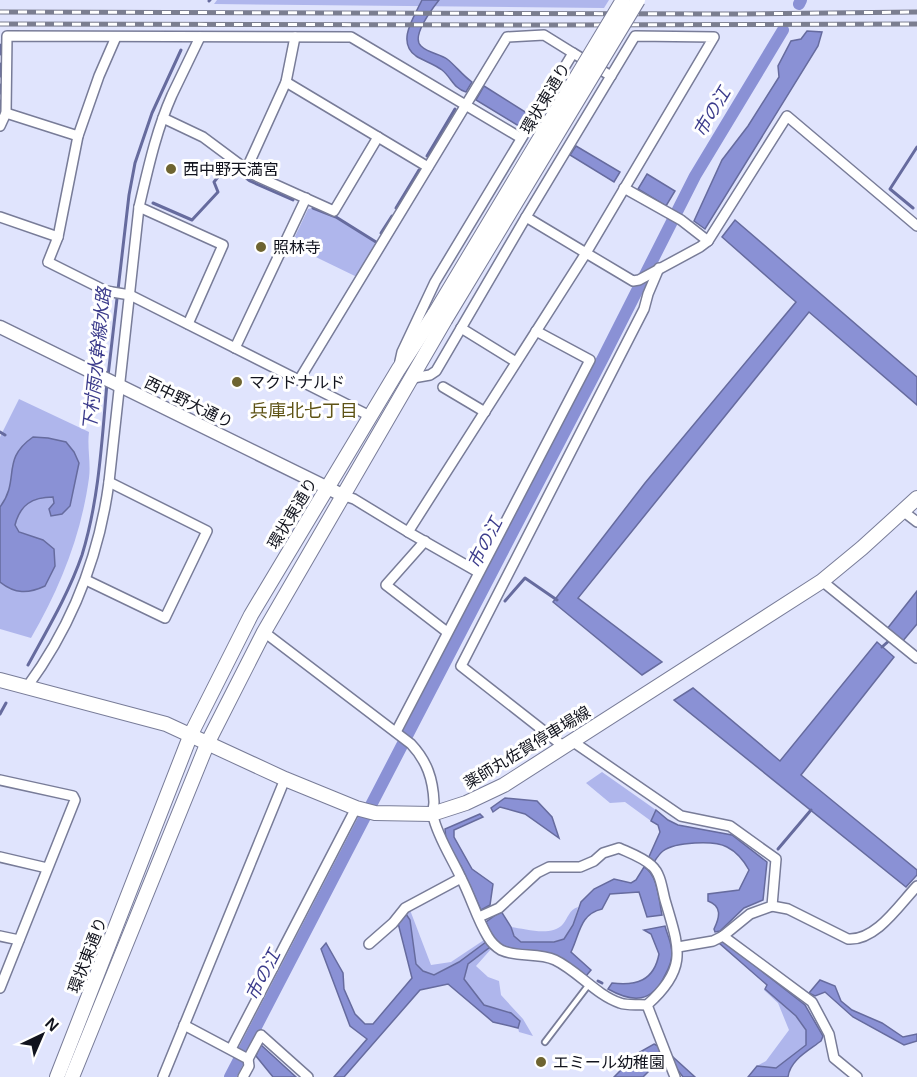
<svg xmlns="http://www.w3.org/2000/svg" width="917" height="1077" font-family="Helvetica,'Noto Sans JP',sans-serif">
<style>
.green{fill:#afb6ec}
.water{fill:#8a91d5;stroke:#666b9e;stroke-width:1.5}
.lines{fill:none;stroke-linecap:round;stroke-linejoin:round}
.stream{stroke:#666b9e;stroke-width:3}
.canal{stroke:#8a91d5;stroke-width:12}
.service-casing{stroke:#787c98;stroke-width:8}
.minor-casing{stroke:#787c98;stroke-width:12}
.tertiary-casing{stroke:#787c98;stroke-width:15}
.secondary-casing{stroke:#787c98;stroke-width:16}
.service{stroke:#fff;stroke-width:4.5}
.minor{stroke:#fff;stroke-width:9}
.tertiary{stroke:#fff;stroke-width:12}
.secondary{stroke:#fff;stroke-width:14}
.rail-casing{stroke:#7b7e90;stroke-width:5}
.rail{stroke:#fff;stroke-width:3;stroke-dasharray:9;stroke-linecap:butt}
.secondary-bridge-casing{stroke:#787c98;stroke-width:16;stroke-linecap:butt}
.secondary-bridge{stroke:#fff;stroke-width:14}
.poi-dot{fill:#6e6431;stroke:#fff;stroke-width:2}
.labels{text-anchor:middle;stroke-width:6;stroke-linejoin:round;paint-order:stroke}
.street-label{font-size:16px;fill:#11131d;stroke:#fff}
.poi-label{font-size:16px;fill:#11131d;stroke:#fff;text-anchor:start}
.water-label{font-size:18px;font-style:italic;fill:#3c3c8c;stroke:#fff}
.neighbourhood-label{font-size:18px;fill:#5e5315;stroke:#fff}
</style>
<rect width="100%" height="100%" fill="#e0e4fd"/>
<g class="green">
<polygon points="217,0 609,0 604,8 214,4"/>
<polygon points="313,208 336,217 377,242 357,277 291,245 308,209"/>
<path d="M19 399 89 432C87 447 91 463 89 478 81 536 60 588 31 638L0 629V437Z"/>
<polygon points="602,772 656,810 651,821 625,802 610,803 586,783"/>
<path d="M578 907C575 917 573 931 565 938 560 943 529 944 522 942 515 940 513 933 511 927 526 929 552 937 563 924 568 918 569 910 578 907Z"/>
<polygon points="410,910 431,965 451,962 484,940 486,942 459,962 433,975 423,971 416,964 410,920 406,915"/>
<polygon points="490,947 492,948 476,966 488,977 499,981 501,995 523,1019 533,1036 519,1032 518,1028 520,1020 511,1013 484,1005 464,979 468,964"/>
<polygon points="765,989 796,1016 806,1030 806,1045 776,1069 757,1066 766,1061 789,1030 778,1003 764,990"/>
</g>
<g class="water">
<path d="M422 0H439C432 9 411 37 421 46 428 53 440 54 447 59 456 66 462 75 472 82L466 92C454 89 451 77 442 70 434 64 424 61 416 56 396 42 414 17 422 0Z"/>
<polygon points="807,31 822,32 818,46 705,229 694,221 722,160 748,126 779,77 778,66 791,41 801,39"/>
<polygon points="484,86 530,115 522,128 476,100"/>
<polygon points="576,146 620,172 614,182 570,155"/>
<polygon points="647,174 675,191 666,206 638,189"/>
<polygon points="735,220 917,377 917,405 809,312 578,598 662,662 642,675 553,602 645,483 796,302 722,237"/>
<path d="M33 437 48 438 66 442 74 452 79 463 70 506 62 514 51 516 49 509 54 503 53 497C32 497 20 505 15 525L19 532 43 540 54 549 55 566 45 586C28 594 15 594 0 582V507C21 479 0 460 33 437Z"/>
<polygon points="917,591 917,624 902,642 887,629"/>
<polygon points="877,642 894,657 801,775 917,870 917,875 906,887 674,700 693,688 780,761"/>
<polygon points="505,798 537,801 552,817 559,838 525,814 500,807 493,812 491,808"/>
<path d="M656 810 668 820 678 825 732 835 767 862 763 900 744 908 720 931 715 932 714 929C720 917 722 906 708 901V894L739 890 749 870C744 861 737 852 727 847 714 840 675 842 663 851 660 853 656 859 654 862L648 859 660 832 658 825 651 821Z"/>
<polygon points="480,814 483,817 454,830 454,837 472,869 493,884 490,905 481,910 461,866 447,852 445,829"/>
<path d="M644 867C658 874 659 901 662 915L647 917 639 892 610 894 602 909C580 914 580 933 571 952L591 970 586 976 557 959 502 946 493 939 486 922 501 911 511 927 514 936 521 942H554L564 939 573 925 581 902 594 889 614 879 631 883 636 880Z"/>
<polygon points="406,914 410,920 416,964 423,971 434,975 459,962 486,942 490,947 468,964 464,979 484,1005 511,1013 520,1021 518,1028 493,1022 448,984 420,990 344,1077 334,1077 367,1039 350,1026 321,949 326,943 343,973 344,989 355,1014 365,1024 373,1024 412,978 398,923"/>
<path d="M665 926C667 934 672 944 672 953 672 961 669 968 665 975 652 1003 633 1003 608 989L612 983C636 986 654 981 659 954L651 934 644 930Z"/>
<path d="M721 939 805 1005 823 1036 821 1041C808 1051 790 1060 788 1077H748L757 1066 776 1068 806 1045V1030L796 1016 765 989 767 985 719 943Z"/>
<polygon points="820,980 835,986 841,1001 852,1010 882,1023 903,1037 917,1034 917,1041 904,1045 853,1017 825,992 815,996 809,993"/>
<polygon points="260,1044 296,1077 273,1077 256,1056"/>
<polygon points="654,1044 660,1047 666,1063 657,1063 643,1077 614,1077 638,1053"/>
<polygon points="673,1057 695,1077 683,1077 674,1065"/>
</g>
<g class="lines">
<g class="stream">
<polyline points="209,1 210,0"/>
<polyline points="0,45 0,54"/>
<polyline points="1,64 1,76"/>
<polyline points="1,85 1,93"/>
<polyline points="0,108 1,101"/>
<polyline points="427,156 455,109"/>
<polyline points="153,203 192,220 218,192 214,182 228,164 250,181 293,200"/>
<polyline points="313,208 336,217 376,242"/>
<polyline points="396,208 419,170"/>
<polyline points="913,208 890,189 917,147"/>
<polyline points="381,233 392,216"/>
<polyline points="108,376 129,195 135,163 152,113 181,50"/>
<polyline points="0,432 5,435"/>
<polyline points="505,601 525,578 557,600"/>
<polyline points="882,647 891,639"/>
<path d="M28 665C47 630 69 593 82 555 99 500 102 440 107 383"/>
<polyline points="0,714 6,703"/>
<polyline points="778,849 811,810"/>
<polyline points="598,981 602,983"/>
</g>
<g class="canal">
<polyline points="799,4 801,0"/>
<polyline points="230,1077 604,356 695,176 783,30"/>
</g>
<defs>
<polyline id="service" points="545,1042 590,983"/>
<g id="minor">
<polygon points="635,36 714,37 586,253 526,217"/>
<polyline points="116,37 99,76 78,136 58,237 48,262 106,291 130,295 370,416"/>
<polyline points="286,82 428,167"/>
<polyline points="6,113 78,136"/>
<polyline points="163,118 203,137 254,175 334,211 378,137"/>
<polyline points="0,126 6,113 7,36 351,37 521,138"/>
<polyline points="246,170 286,82 295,37"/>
<polyline points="624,188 681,220 708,241"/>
<polyline points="139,207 223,245 188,324"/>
<polyline points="0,217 58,237"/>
<polyline points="461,328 516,362"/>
<polyline points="235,348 306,198"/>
<polyline points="400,361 402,352 435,282 573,53 611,76"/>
<polyline points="413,378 430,375 436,371 526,217"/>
<polyline points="299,380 507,37 544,35 573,53"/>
<polyline points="443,387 485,412"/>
<polyline points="342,495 354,499 408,532 586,253 633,281 639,280 700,247 708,241 787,116 917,226"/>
<polyline points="904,512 917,522"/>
<polyline points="408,532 478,572"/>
<polyline points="425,541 386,585 447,632"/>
<polyline points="86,580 165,618 207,531 109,482"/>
<polyline points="822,581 917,658"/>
<path d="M264 632 411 744C427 761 433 779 434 802 434 807 432 811 433 816 438 838 452 858 461 878 471 897 477 919 488 937 491 942 496 947 501 950 518 958 538 952 555 960 578 971 596 995 620 1003 628 1006 639 1004 647 1005 689 968 679 948 665 900 662 889 661 874 652 866 644 858 630 853 619 848L603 853 594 861 580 867H549L537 873 499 908 479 917"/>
<path d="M27 687C71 627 99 557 109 482L139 207C148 169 156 131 172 95 181 76 191 56 200 37"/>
<polyline points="396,732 590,360 536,331"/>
<polyline points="572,741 681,816 730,826 776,859 772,906 750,914 723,936 713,941 678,947"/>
<polyline points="563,746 461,666 644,309 648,294 659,268"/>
<polyline points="0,780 73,796 75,800 0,988"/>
<polyline points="0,857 47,868"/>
<path d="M772 906 788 909 848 939C876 941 899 905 917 886"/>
<polyline points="0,936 19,940"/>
<polyline points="723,936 812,1002 829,1034 834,1058 857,1077"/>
<polyline points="369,944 393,923 405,908 461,878"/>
<polyline points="647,1005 675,1077"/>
<polyline points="184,1025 248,1059 249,1066 243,1077"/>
<polyline points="231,1049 356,808"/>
<polyline points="248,1059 261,1035 308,1077"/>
<polyline points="163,1077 285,779"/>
</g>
<polyline id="tertiary" points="0,327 342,495"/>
<g id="secondary">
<polyline points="0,680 166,724 285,779 356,808 375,813 432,814 466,803 504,785 822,581 862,548 917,498"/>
<polyline points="57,1077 191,734 251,615 398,370 435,313"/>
<polyline points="72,1077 208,742 264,632 445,320"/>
</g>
</defs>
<use href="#service" class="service-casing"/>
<use href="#minor" class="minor-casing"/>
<use href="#tertiary" class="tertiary-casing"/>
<use href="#secondary" class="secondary-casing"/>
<use href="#service" class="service"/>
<use href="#minor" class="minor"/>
<use href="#tertiary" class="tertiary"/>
<use href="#secondary" class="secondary"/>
<defs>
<g id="rail">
<polyline points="0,12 738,14 917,12"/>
<polyline points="0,24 548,25 917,24"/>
</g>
</defs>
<use href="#rail" class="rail-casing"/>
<use href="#rail" class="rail"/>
<defs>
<g id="secondary-bridge">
<polyline points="435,313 623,0"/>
<polyline points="445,320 638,0"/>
</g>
</defs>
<use href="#secondary-bridge" class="secondary-bridge-casing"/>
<use href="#secondary-bridge" class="secondary-bridge"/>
</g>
<g class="poi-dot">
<circle cx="171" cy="169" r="6"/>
<circle cx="261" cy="247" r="6"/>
<circle cx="237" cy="382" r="6"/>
<circle cx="541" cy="1062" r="6"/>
</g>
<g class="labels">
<g class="street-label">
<text transform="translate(545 98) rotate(-59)" y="6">環状東通り</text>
<text transform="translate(189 402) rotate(26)" y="6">西中野大通り</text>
<text transform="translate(292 513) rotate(-59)" y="6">環状東通り</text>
<text transform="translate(527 747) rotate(-31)" y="6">薬師丸佐賀停車場線</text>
<text transform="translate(87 955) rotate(-69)" y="6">環状東通り</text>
</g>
<g class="poi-label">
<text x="183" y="175">西中野天満宮</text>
<text x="273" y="253">照林寺</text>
<text x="249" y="388">マクドナルド</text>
<text x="553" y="1068">エミール幼稚園</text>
</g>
<g class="water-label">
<text transform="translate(712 112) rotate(-59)" y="6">市の江</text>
<text transform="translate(97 359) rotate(-84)" y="6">下村雨水幹線水路</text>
<text transform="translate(485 543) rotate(-63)" y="6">市の江</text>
<text transform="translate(263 975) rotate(-63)" y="6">市の江</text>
</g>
<g class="neighbourhood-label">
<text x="304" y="417">兵庫北七丁目</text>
</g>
</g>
<g transform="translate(42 1035) rotate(44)" stroke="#ffffff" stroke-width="4.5" paint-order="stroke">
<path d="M0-4.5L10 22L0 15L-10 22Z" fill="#11131d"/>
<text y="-9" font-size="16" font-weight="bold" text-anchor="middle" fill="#11131d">N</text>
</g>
</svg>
